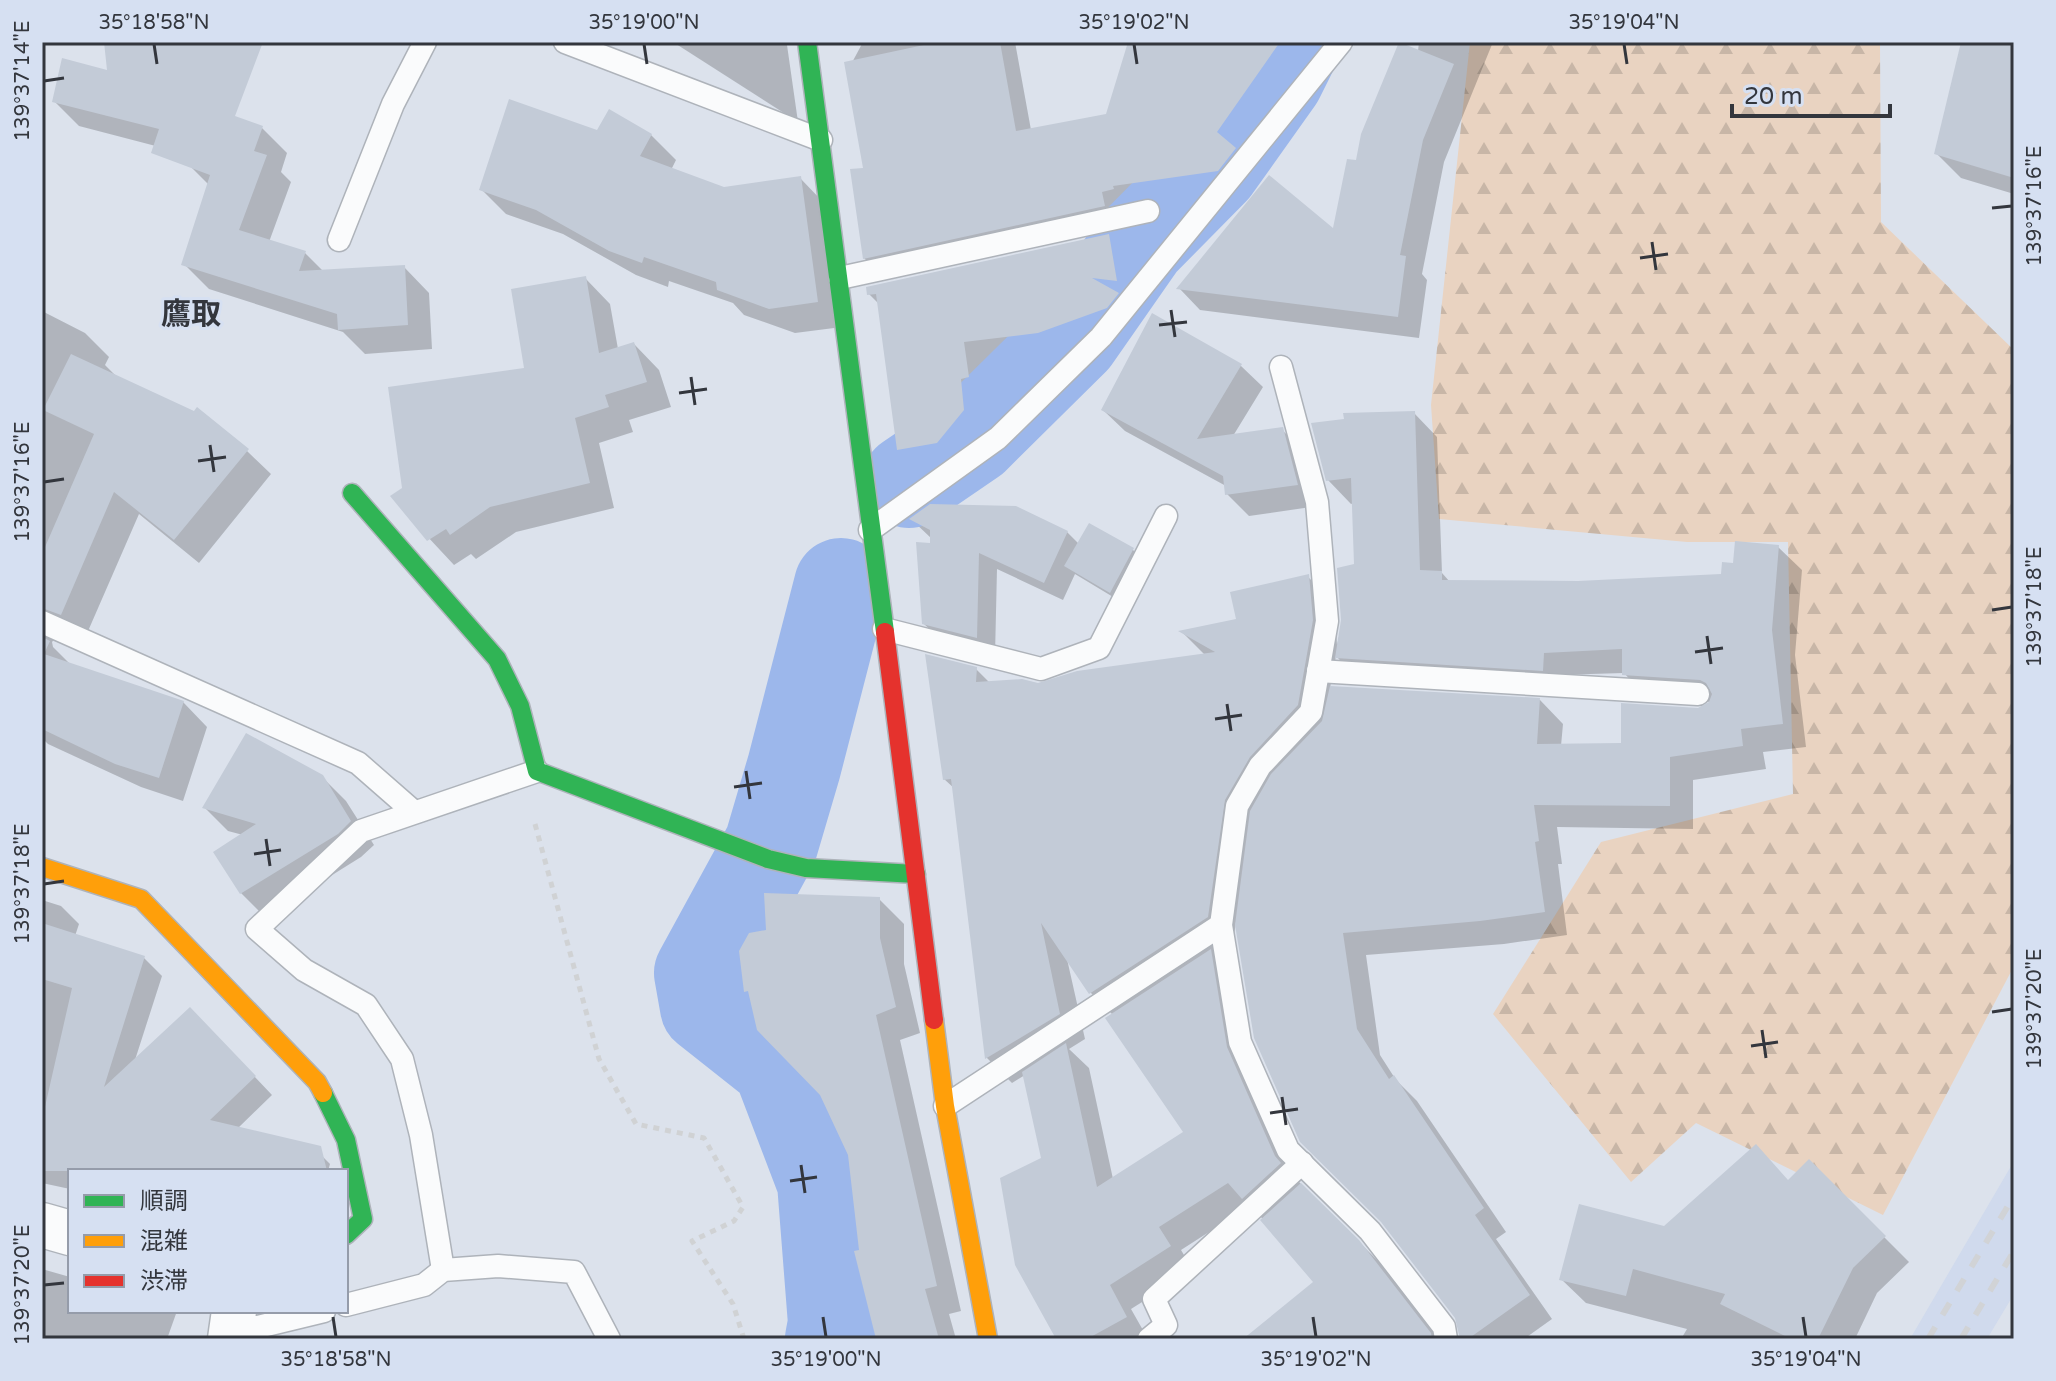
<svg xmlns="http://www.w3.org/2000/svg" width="2056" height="1381" font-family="'Varela Round','Noto Sans JP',sans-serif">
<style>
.built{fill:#d0daed}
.forest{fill:url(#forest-firs)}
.shadow{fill:#0003;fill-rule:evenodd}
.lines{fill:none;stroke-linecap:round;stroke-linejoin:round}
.river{stroke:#9cb7eb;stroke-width:94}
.building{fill:#c3cbd7}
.lane-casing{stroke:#aeb3ba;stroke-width:25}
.street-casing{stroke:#aeb3ba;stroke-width:47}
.fast-casing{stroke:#aeb3ba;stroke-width:21}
.slow-casing{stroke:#aeb3ba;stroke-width:21}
.jam-casing{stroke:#aeb3ba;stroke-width:21}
.path{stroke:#d0d2d4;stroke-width:5;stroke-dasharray:6 6;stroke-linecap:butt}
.lane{stroke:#fafbfc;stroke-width:22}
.street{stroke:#fafbfc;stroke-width:44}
.fast{stroke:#30b455;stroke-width:18}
.slow{stroke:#ff9f0a;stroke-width:18}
.jam{stroke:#e5322d;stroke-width:18}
.rail{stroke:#d1d3d6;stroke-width:6;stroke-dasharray:14 14;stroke-linecap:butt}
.ticks{fill:none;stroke:#33363d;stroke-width:3}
.labels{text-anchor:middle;stroke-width:6;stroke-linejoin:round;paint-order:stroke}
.quarter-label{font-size:30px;font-weight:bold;fill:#33363d;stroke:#d6e0f2}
.neatline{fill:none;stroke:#33363d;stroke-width:3}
.ticks-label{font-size:20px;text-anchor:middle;fill:#33363d}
</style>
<defs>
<pattern id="forest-firs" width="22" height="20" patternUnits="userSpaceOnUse" patternTransform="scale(2)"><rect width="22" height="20" fill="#e9d3c1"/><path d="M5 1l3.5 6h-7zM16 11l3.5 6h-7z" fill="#c8b6a7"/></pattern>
</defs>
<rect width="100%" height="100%" fill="#dce2ec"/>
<polygon class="built" points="2014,1161 2014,1294 1987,1339 1910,1339"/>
<polygon class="forest" points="1470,42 1880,42 1881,222 2014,350 2014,966 1883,1215 1696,1123 1631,1182 1493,1014 1601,842 1793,794 1788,542 1687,542 1439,519 1431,405"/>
<g class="shadow">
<polygon points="106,42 198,42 205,125 262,128 287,153 281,172 291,182 269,242 305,253 324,272 404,267 429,293 432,349 365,354 343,332 209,289 184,264 209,185 190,166 194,156 79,126 54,101 109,73"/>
<polygon points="673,42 784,42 787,45 798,122"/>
<polygon points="863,42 1015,42 1031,130 1108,116 1130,42 1300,42 1289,78 1237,152 1255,170 1238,190 1132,205 884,278 864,258 865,169 848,70"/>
<polygon points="1419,42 1493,42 1444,162 1422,274 1427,280 1419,338 1200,310 1179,288 1334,231 1357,163 1418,51"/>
<polygon points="1963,42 2014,42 2014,194 1961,178 1936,153"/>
<polygon points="598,132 651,135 676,160 671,170 724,189 800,178 825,204 842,327 795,333 744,315 733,303 669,281 668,287 636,275 563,234 506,214 481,189"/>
<polygon points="1109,236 1132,259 1139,303 1124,301 1140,318 1130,331 1062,356 986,365 991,400 983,401 986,434 960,466 922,472 899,449 879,304 869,294"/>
<polygon points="585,278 610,304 618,349 634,344 659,370 671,407 629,420 633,432 599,443 614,508 516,532 476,559 471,554 454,565 398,505 404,489 526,369"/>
<polygon points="42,311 85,333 109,357 105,365 117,377 247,451 271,474 199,563 139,514 85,638 59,634 52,642 53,647 71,665 183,702 207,727 183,801 141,787 48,744 42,738"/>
<polygon points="1153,315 1241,366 1263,387 1233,436 1282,430 1304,451 1318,506 1249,516 1227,494 1226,486 1125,431 1103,410"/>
<path d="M1414 413 1437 437 1442 573 1450 582 1578 583 1722 576 1735 565 1778 547 1802 570 1795 655 1806 747 1763 752 1766 769 1693 780V829L1557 827 1562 864H1558L1567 935 1504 944 1366 955 1380 1055 1396 1080 1417 1101 1506 1232 1496 1239 1552 1319 1524 1339H1461L1457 1318 1236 922 1233 942 1214 955 1233 974 1249 1072 1298 1181 1381 1264 1438 1339H1246L1316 1283 1251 1205 1181 1250 1193 1270 1131 1309 1148 1339H1059L1043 1160 1025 1075 1012 1083 987 1058 955 789 944 779 976 669 990 683 1038 685 1205 655 1182 632 1239 621 1308 577 1334 602 1337 645 1356 566 1354 503 1351 504 1328 480ZM1336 656 1360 681 1624 673 1647 698 1712 702 1623 745 1561 746 1563 724 1540 700 1330 688ZM1067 959 1091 993 1113 1015 1186 1133 1113 1179 1089 1068 1069 1049 1085 1039Z"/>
<polygon points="912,520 1067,532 1079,544 1133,550 1145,562 1123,603 1075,574 1063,600 997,569 995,656 943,642 923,623 932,539"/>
<polygon points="322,777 346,801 374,845 361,857 265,917 241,893 216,853 243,835 228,831 204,807"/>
<polygon points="879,899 904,924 904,964 920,1033 900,1040 961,1311 949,1314 956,1339 875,1339 869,1318 872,1317 861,1251 850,1154 822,1093 746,991"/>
<polygon points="42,900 61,906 79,924 75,936 144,958 162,976 135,1060 208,1027 272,1095 237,1129 312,1146 330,1164 328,1171 70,1171 70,1189 42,1183"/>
<polygon points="1809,1162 1909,1262 1877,1293 1855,1339 1681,1339 1687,1329 1586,1303 1561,1279 1665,1229 1789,1182"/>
<polygon points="42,1269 70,1277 70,1311 177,1311 167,1339 42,1339"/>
</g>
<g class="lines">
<g class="river">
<polyline points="909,481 972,438 1073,338 1140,242 1213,168 1277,78 1295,42"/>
<polyline points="832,1339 835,1323 824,1182 779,1064 707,1007 701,973 771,845 794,767 841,585"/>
</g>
</g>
<g class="building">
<polygon points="104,42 263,42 235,116 263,126 254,151 267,155 239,230 306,251 299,271 405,265 408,325 338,330 337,314 181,265 210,175 151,153 159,129 52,102 62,58 107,70"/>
<polygon points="938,42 1000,42 1016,131 1106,114 1128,42 1280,42 1217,132 1236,148 1218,171 1113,186 1114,189 1102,192 1105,206 863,259 850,169 863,168 844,62"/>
<polygon points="1399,42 1454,64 1423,140 1400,255 1406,256 1398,317 1176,289 1269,175 1333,228 1347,159 1356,160 1361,134"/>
<polygon points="1961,42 2014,42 2014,178 1934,154"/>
<polygon points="509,99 597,130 609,109 652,134 640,156 724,187 801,176 818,302 769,309 717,290 716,282 644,257 642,263 609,251 536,210 479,190"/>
<polygon points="1109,234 1117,281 1092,278 1119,293 1107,308 1038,333 964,342 969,377 961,379 964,410 937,443 897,450 876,294 867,295 866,287"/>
<polygon points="586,276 599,353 634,342 647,382 605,395 609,407 575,418 590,483 490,507 450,535 446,529 427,541 390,496 402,488 388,387 524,368 511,289"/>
<polygon points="1152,313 1242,364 1197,439 1283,427 1298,485 1225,495 1223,476 1101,410"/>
<polygon points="71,354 194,411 197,407 249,449 174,540 114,492 61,615 42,608 42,554 94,434 43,410"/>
<polygon points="1415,411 1420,570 1442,571 1442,580 1578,581 1721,574 1722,562 1733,563 1735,541 1779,545 1772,630 1783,724 1741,729 1743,746 1670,757 1670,806 1534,805 1539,841 1535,842 1545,912 1480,921 1343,933 1357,1029 1389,1079 1394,1075 1484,1208 1475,1215 1530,1295 1468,1339 1460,1339 1455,1318 1381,1222 1300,1142 1254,1038 1235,925 1250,811 1271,774 1322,721 1330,686 1540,698 1537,744 1621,743 1621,703 1698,708 1709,702 1712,694 1706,683 1700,680 1622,675 1622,649 1544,653 1543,671 1335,658 1341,620 1337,568 1354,564 1351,478 1326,481 1311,423 1344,419 1343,413"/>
<polygon points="930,504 1016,506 1068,531 1044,583 979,553 977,638 922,624 916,542 930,543 930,530 909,519"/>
<polygon points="1089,523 1134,548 1110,593 1064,566"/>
<polygon points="1309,574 1313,620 1298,705 1250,757 1225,800 1208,917 1089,994 1041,923 1060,1014 985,1059 951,779 943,780 925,654 977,667 976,682 1022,679 1038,683 1077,671 1215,652 1178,631 1236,619 1230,592"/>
<polygon points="42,637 50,641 44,654 184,701 159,778 115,764 42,729"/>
<polygon points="246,733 323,775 351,821 338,834 240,894 213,852 256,824 202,808"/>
<polygon points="764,893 880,897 880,938 896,1007 876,1015 937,1286 925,1289 939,1339 876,1339 854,1251 859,1250 848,1155 820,1095 757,1030 748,991 744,992 739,951 749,933 766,930"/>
<polygon points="42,923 145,956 104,1087 190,1007 256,1076 210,1120 321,1146 327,1171 42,1171 42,1120 72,988 42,979"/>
<polygon points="1211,949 1227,1047 1275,1156 1281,1163 1242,1199 1228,1183 1159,1227 1171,1246 1110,1285 1127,1317 1087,1339 1056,1339 1015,1265 1000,1178 1041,1158 1022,1072 1066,1043 1097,1187 1183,1132 1105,1018"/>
<polygon points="1756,1144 1788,1180 1809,1159 1886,1236 1853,1268 1818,1339 1791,1339 1720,1304 1725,1294 1633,1269 1626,1296 1559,1280 1579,1204 1664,1226"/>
<polygon points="1301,1183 1359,1240 1431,1333 1432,1339 1243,1339 1313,1282 1260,1220"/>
</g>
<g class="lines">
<defs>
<g id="lane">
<polyline points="565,42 821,140"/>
<polyline points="339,240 393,104 425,42"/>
<polyline points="840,278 1148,211"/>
<polyline points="1281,367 1317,502 1327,621 1311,712 1260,766 1237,806 1221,925 1240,1042 1288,1150 1370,1231 1444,1327 1446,1339"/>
<polyline points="870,530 998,438 1101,337 1341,42"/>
<polyline points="42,622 358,763 414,812"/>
<polyline points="884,629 1041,669 1099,648 1166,516"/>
<polyline points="1318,671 1698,694"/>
<polyline points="945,1106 1221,925"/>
<polyline points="443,1270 421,1135 402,1059 366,1005 304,970 257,929 361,831 537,771"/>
<polyline points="346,1305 424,1285 443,1270 498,1266 574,1272 609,1339"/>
<polyline points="232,1327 258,1327 324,1311"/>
<polyline points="1149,1339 1166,1325 1154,1299 1302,1163"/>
</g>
<g id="street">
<polyline points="42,1225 70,1233"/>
<polyline points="230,1339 234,1311"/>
</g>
<g id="fast">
<polyline points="807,42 885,632"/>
<polyline points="352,493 497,659 520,706 537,771 768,859 806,868 916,874"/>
<polyline points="323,1093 346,1140 363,1219 346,1235"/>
</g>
<g id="slow">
<polyline points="42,867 141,899 317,1082 323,1093"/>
<polyline points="934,1020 945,1106 988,1339"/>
</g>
<polyline id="jam" points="885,632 934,1020"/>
</defs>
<use href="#lane" class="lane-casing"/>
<use href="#street" class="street-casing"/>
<use href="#fast" class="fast-casing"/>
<use href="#slow" class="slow-casing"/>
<use href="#jam" class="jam-casing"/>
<polyline class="path" points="535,824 599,1059 636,1124 704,1138 743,1207 734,1221 692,1241 733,1304 744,1339"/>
<use href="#lane" class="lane"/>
<use href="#street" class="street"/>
<use href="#fast" class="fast"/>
<use href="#slow" class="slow"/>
<use href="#jam" class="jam"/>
<g class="rail">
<polyline points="1928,1339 2014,1196"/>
<polyline points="1961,1339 2014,1251"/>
</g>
</g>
<path class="ticks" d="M154 44 157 64M644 44 647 64M1134 44 1137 64M1624 44 1627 64M44 81 64 78M1992 208 2012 206M1652 242 1656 270M1640 258 1668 254M1171 310 1175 337M1159 325 1187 322M691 377 695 405M679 393 707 389M210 445 214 472M198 461 226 457M44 482 64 479M1992 610 2012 607M1707 636 1711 664M1695 652 1723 648M1227 704 1231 731M1215 719 1242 715M746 771 750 799M734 787 762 783M266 839 270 866M254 854 281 850M44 884 64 881M1992 1012 2012 1009M1762 1030 1766 1058M1751 1046 1778 1042M1282 1097 1286 1125M1270 1113 1298 1109M801 1165 805 1193M790 1181 817 1177M44 1285 64 1283M333 1317 336 1337M823 1317 826 1337M1313 1317 1316 1337M1803 1317 1806 1337"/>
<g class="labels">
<g class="quarter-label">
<text x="191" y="324">鷹取</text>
</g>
</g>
<rect width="2056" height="1381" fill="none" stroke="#d6e0f2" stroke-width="88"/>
<rect x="68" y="1169" width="280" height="144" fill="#d6e0f2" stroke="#959caa" stroke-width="2"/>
<rect x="84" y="1195" width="40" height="12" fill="#30b455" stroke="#959caa" stroke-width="2"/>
<text x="140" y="1209" font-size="24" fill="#33363d">順調</text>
<rect x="84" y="1235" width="40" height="12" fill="#ff9f0a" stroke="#959caa" stroke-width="2"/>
<text x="140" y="1249" font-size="24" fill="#33363d">混雑</text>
<rect x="84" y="1275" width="40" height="12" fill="#e5322d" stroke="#959caa" stroke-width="2"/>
<text x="140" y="1289" font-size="24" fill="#33363d">渋滞</text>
<path d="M1732 104v12h158v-12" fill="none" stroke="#33363d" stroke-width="4"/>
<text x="1744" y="104" font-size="24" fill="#33363d" stroke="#d6e0f2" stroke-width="6" paint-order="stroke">20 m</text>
<rect x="44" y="44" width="1968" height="1293" class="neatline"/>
<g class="ticks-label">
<text x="154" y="29">35°18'58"N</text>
<text x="644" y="29">35°19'00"N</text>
<text x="1134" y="29">35°19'02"N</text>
<text x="1624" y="29">35°19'04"N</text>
<text transform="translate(22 81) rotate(-90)" y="7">139°37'14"E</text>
<text transform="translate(2034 206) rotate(-90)" y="7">139°37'16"E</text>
<text transform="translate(22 482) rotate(-90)" y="7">139°37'16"E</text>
<text transform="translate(2034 607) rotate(-90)" y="7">139°37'18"E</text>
<text transform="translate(22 884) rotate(-90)" y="7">139°37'18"E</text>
<text transform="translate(2034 1009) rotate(-90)" y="7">139°37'20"E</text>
<text transform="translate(22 1285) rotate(-90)" y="7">139°37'20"E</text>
<text x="336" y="1366">35°18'58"N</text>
<text x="826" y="1366">35°19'00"N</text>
<text x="1316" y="1366">35°19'02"N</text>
<text x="1806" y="1366">35°19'04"N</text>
</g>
</svg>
